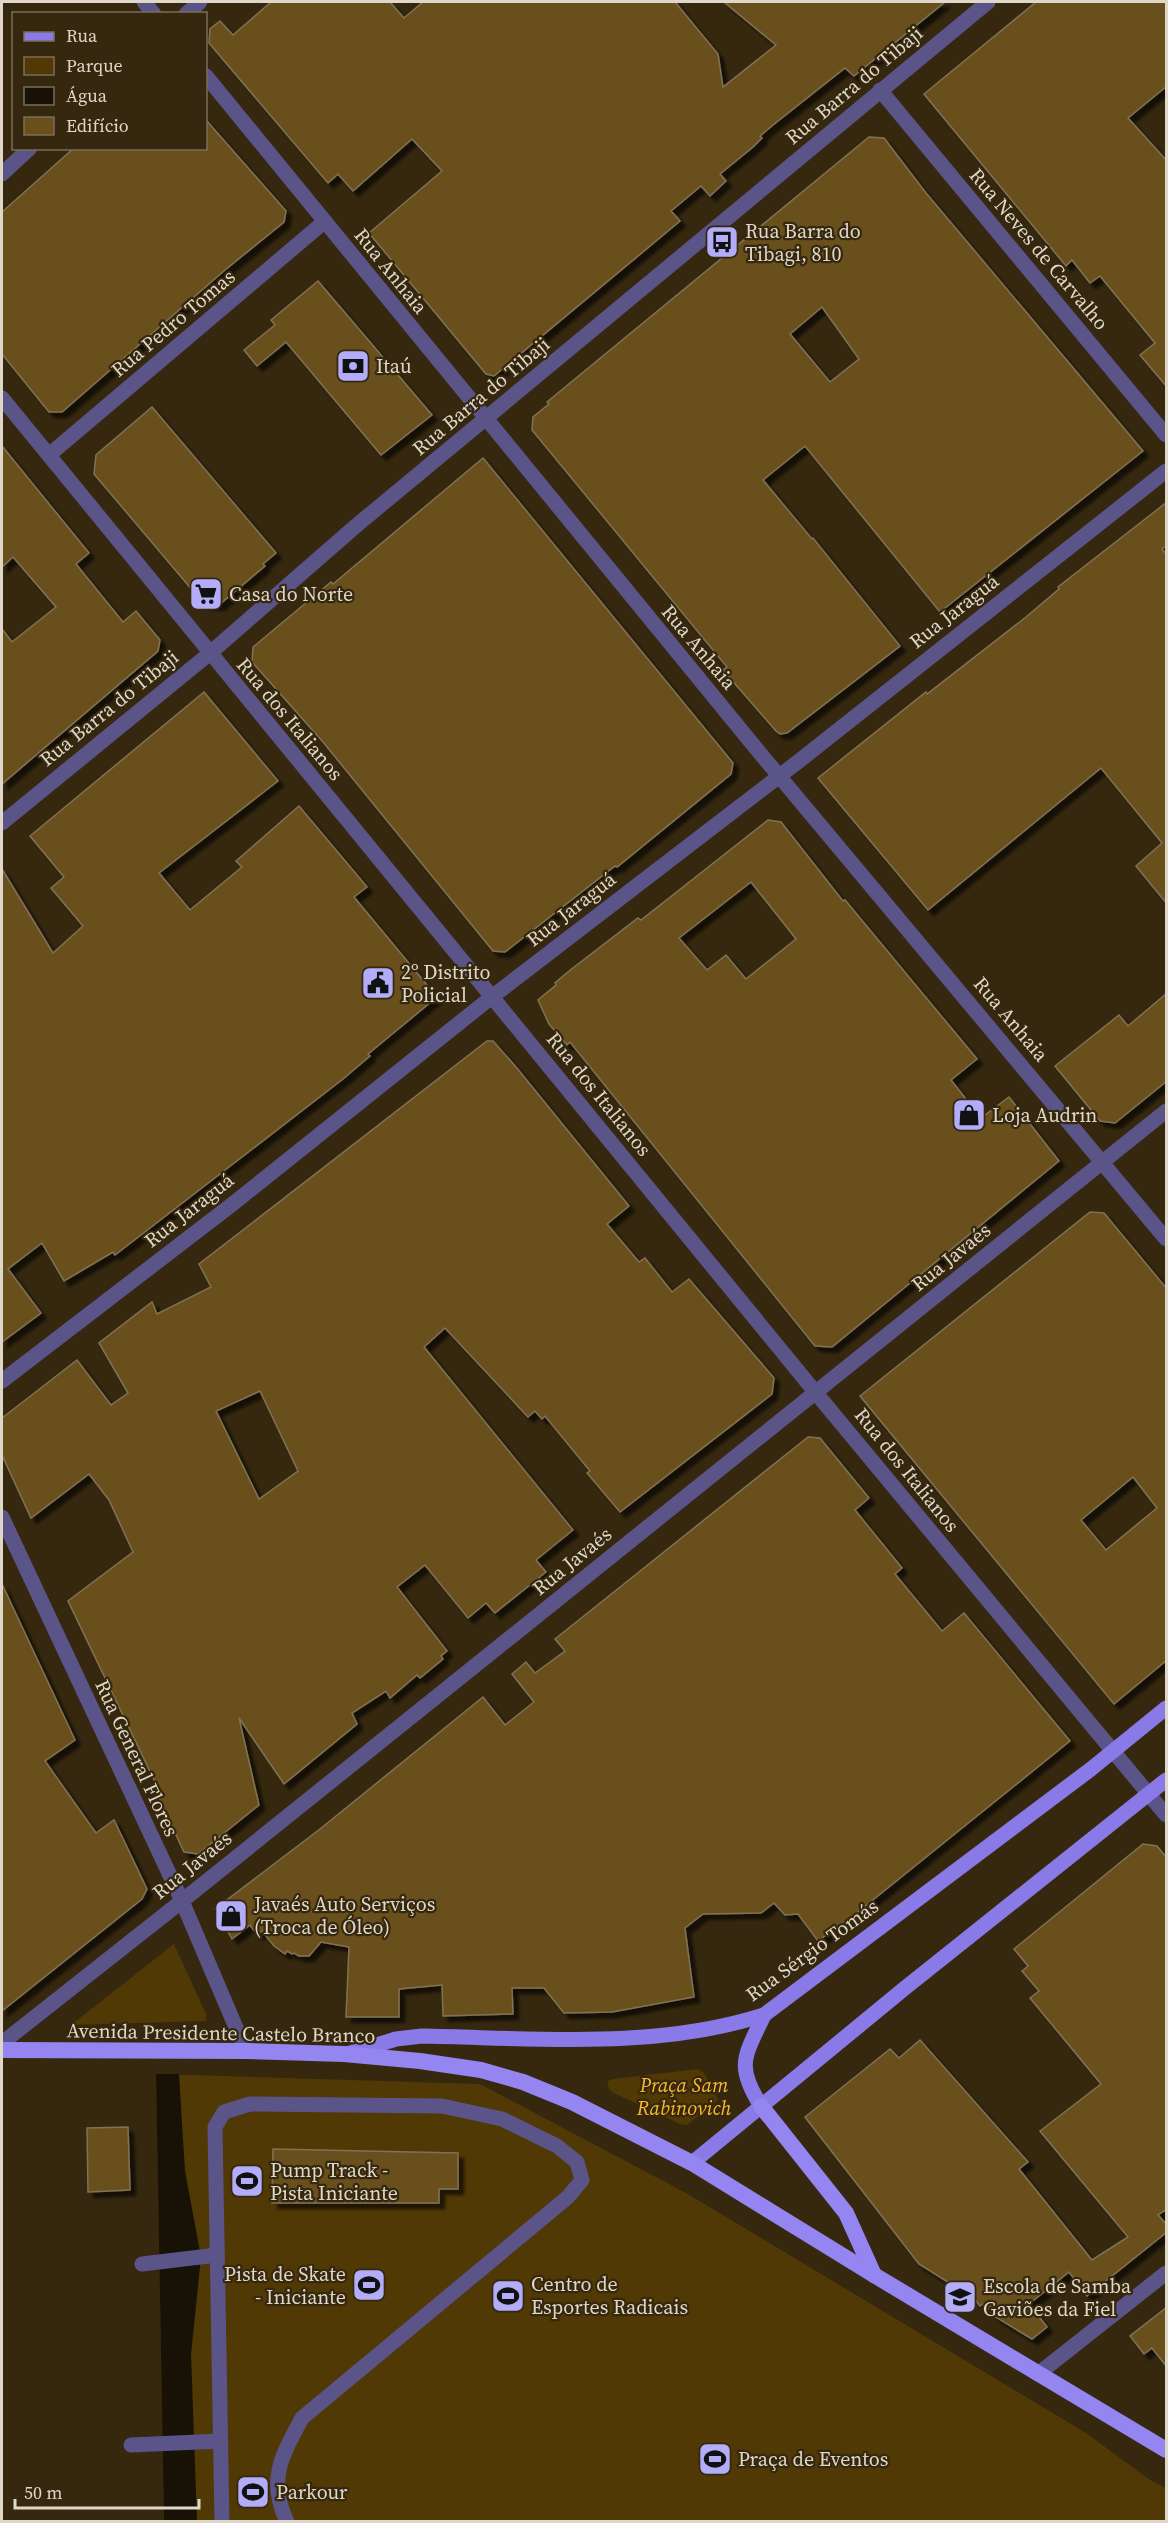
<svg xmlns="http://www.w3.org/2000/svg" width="1168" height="2523" font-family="'Source Serif 4',serif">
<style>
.green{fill:#503904}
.water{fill:#181105}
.building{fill:#694f1a;stroke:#817257;stroke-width:1.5;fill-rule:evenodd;filter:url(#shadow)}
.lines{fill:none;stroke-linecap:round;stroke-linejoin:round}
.pedestrian{stroke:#5a5489;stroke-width:15}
.minor{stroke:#5a5489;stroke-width:15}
.tertiary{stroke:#5a5489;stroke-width:15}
.primary{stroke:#8a7ae8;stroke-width:15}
.trunk{stroke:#9485f0;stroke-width:16}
.labels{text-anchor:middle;stroke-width:4.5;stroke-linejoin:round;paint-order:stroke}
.street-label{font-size:20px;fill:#dfd7c8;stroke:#35280f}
.poi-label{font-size:20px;fill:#dfd7c8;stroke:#35280f;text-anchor:start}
.park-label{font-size:20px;font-style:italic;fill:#f9ba2f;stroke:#35280f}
</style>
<defs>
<filter id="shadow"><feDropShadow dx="5.5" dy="5.5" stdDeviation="1.5" flood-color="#0009"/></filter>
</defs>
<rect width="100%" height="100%" fill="#35280f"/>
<g class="green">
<polygon points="174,1944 206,2014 206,2021 71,2025"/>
<path d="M698 2069 704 2073 718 2100 687 2125 680 2124 614 2093C609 2090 607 2087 608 2081L613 2079Z"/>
<polygon points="156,2074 480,2084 686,2193 1086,2433 1150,2480 1166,2488 1166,2521 164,2521"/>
</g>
<polygon class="water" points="156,2074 179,2074 185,2171 201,2257 191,2354 197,2521 164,2521"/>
<g class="building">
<polygon points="271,2 390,2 404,18 423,2 675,2 718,54 723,87 776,45 724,2 945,2 854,76 845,68 773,125 760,136 762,138 753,147 720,174 726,181 710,196 701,186 671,211 680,221 494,376 486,374 369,233 442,171 412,139 353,191 338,174 328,183 209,43 210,29 220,21 233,35"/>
<polygon points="1036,2 1167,2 1167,86 1128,118 1167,161 1167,387 1140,355 1155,343 1100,276 1090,283 1072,260 1066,266 924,94"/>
<polygon points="206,120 286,211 284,222 225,270 62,412 49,412 2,354 2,212 74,148 206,148"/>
<path d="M869 137 884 138 926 193 1143 451 940 612 805 446 763 480 812 539 813 538 900 646 787 733 780 734 776 731 723 670 727 667 532 430 533 417 549 404 547 402ZM822 307 859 359 830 382 790 334Z"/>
<polygon points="318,281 432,415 381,455 286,342 257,366 244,350 275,325 271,320"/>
<polygon points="152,407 276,553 263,564 265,566 219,605 204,604 94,474 96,455"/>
<polygon points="2,446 89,553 76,564 123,622 136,611 160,640 158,651 2,784 2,629 12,642 56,607 13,557 2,567"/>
<polygon points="483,458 733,763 731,774 617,867 615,866 505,952 493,951 323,742 252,662 253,647 331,582 333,584"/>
<polygon points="1167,502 1167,545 1162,549 1167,555 1167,904 1136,866 1162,843 1101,768 928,910 818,778 926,692 927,694 1026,617 1059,589 1058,587"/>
<polygon points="204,692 278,781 159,873 190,910 242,867 236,861 299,806 367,887 354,897 437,997 368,1054 370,1056 343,1079 115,1255 113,1252 64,1281 42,1243 8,1269 41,1313 2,1342 2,869 53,953 83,926 51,888 64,877 30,836"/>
<path d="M768 820 781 822 843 901 845 900 977 1059 951 1080 981 1118 1009 1097 1059 1161 832 1347 815 1346 570 1042 567 1045 549 1024 538 1000 556 985 555 983 569 971 638 918 641 920ZM751 882 796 939 746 979 726 955 707 970 679 938Z"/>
<polygon points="1167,993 1167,1081 1115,1123 1100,1121 1055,1066 1119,1015 1128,1026"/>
<path d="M487 1041H493L516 1067 629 1206 607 1224 639 1262 645 1258 672 1292 689 1279 774 1378 772 1394 620 1512 587 1473 590 1471 545 1416 542 1419 535 1411 528 1417 445 1328 424 1347 573 1530 536 1560 546 1572 495 1613 486 1603 468 1618 425 1565 397 1587 447 1651 441 1656 443 1659 420 1678 417 1675 390 1698 386 1691 352 1713 357 1724 284 1784 239 1718 259 1805 198 1854 184 1852 154 1788 157 1786 68 1601 133 1552 109 1500 89 1474 31 1518 2 1455V1418L77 1360 111 1405 128 1393 99 1343 152 1302 157 1314 211 1287 199 1264ZM260 1391 298 1471 259 1499 216 1411Z"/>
<path d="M1090 1212 1104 1213 1167 1289V1660L1114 1704 860 1396ZM1133 1477 1157 1508 1106 1550 1081 1520Z"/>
<polygon points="808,1437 820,1438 869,1498 855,1510 902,1568 895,1574 942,1631 964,1613 1070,1741 853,1916 818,1941 798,1914 785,1915 774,1903 761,1913 703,1914 685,1928 694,1997 612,2012 564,2013 544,1988 512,1988 513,2014 443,2016 442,1985 399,1989 399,2017 346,2017 349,1947 321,1942 309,1956 299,1956 294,1953 292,1954 287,1951 285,1954 274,1946 262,1931 257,1935 250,1925 232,1939 215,1909 320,1829 483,1697 505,1725 534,1702 512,1674 526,1662 535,1673 565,1651 555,1639"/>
<polygon points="2,1584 75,1740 45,1761 96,1833 114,1820 147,1889 142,1899 2,2011"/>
<polygon points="1143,1844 1157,1846 1167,1858 1167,2209 1158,2215 1167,2225 1167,2232 1087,2296 1069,2272 1029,2304 1047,2327 1032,2339 994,2316 986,2305 985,2307 983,2304 980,2306 972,2296 967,2299 962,2291 919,2264 805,2117 890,2049 899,2058 920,2040 1028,2162 1019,2169 1092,2260 1128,2237 1040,2131 1101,2084 1030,1998 1039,1991 1022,1971 1028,1966 1014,1949"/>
<polygon points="128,2127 130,2190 88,2192 87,2128"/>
<polygon points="273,2149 458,2153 458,2189 439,2189 439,2203 272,2203"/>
<polygon points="1167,2307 1167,2367 1152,2348 1144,2354 1130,2336"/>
</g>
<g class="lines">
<g class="pedestrian">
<polyline points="142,2264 217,2255"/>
<polyline points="131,2445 221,2441"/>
<path d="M222 2522 215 2127 224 2112 250 2104 442 2106 502 2119 557 2146 577 2162 582 2180 568 2197 302 2418C282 2456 267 2479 287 2522"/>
</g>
<g class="minor">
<polyline points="144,2 154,14"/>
<polyline points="206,76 759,752 1166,1239"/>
<polyline points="880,90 1166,435"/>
<polyline points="2,398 816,1393 1166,1815"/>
<polyline points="49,455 324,222"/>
<polyline points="2,1381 230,1206 493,996 799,761 1166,471"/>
<polyline points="2,1517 182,1901 246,2051"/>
<polyline points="2,2043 182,1901 1166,1111"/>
<polyline points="1038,2374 1166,2273"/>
</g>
<g class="tertiary">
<polyline points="186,14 200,2"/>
<polyline points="2,174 30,148"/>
<polyline points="2,823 209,654 357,525 988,2"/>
</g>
<g class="primary">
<path d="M347 2054 396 2039 422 2036C535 2038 655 2050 764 2015L1091 1769 1166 1708"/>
<path d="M761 2106C735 2065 745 2056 764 2015"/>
<polyline points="692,2163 905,1988 1166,1780"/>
</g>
<g class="trunk">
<polyline points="2,2050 246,2051 344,2054 420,2061 481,2070 523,2082 572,2102 692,2163 874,2275 1166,2450"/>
<polyline points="761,2106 846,2213 874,2275"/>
</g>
</g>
<defs>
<symbol id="bus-square" viewBox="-11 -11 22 22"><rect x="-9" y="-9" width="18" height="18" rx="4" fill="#b3adf9" stroke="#35280f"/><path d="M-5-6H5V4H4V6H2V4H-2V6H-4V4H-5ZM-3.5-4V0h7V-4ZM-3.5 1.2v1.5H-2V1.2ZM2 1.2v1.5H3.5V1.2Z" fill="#111"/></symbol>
<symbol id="bank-square" viewBox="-11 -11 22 22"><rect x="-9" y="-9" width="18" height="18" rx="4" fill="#b3adf9" stroke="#35280f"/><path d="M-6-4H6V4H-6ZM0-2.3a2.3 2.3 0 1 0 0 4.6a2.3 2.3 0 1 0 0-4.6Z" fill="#111"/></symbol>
<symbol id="supermarket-square" viewBox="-11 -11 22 22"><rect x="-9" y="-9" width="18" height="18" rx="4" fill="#b3adf9" stroke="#35280f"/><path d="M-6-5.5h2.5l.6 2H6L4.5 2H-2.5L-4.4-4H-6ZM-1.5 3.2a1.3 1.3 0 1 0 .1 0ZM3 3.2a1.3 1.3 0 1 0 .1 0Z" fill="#111"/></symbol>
<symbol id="civic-square" viewBox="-11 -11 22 22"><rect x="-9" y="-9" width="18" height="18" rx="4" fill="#b3adf9" stroke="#35280f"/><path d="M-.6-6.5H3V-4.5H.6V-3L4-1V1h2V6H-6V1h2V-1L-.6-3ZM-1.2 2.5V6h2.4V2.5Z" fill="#111"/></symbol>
<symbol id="shop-square" viewBox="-11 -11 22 22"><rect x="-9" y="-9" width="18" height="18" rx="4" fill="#b3adf9" stroke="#35280f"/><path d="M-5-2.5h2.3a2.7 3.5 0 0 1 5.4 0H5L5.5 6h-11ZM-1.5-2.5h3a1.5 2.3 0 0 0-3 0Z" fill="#111"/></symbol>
<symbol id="stadium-square" viewBox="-11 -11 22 22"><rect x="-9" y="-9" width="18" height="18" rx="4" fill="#b3adf9" stroke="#35280f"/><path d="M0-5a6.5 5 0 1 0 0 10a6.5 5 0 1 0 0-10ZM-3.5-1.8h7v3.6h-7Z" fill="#111"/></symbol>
<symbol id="school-square" viewBox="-11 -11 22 22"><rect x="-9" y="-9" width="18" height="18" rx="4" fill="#b3adf9" stroke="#35280f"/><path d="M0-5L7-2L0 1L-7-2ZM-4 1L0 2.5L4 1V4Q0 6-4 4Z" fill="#111"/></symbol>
</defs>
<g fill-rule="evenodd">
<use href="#bus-square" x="703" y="223" width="38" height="38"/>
<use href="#bank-square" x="334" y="347" width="38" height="38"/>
<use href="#supermarket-square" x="187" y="575" width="38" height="38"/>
<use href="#civic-square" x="359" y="964" width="38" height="38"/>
<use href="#shop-square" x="950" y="1096" width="38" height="38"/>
<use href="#shop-square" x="212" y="1897" width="38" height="38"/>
<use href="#stadium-square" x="228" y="2162" width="38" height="38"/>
<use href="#stadium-square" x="350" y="2266" width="38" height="38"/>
<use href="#stadium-square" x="489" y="2277" width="38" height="38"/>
<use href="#school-square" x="941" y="2278" width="38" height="38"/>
<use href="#stadium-square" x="696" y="2440" width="38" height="38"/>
<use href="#stadium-square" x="234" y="2473" width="38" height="38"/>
</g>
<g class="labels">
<g class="street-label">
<text transform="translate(854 85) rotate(-40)" y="7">Rua Barra do Tibaji</text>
<text transform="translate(1039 249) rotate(50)" y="7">Rua Neves de Carvalho</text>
<text transform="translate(391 271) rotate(51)" y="7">Rua Anhaia</text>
<text transform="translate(173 323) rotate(-40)" y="7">Rua Pedro Tomas</text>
<text transform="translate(481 396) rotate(-40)" y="7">Rua Barra do Tibaji</text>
<text transform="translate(954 611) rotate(-38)" y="7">Rua Jaraguá</text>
<text transform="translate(699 647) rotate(50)" y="7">Rua Anhaia</text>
<text transform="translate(109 708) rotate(-39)" y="7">Rua Barra do Tibaji</text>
<text transform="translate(290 719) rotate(50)" y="7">Rua dos Italianos</text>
<text transform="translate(571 909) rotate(-38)" y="7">Rua Jaraguá</text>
<text transform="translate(1011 1019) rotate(50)" y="7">Rua Anhaia</text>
<text transform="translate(599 1094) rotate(51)" y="7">Rua dos Italianos</text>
<text transform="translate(189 1210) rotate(-38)" y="7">Rua Jaraguá</text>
<text transform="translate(951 1257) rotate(-39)" y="7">Rua Javaés</text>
<text transform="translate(907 1470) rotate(51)" y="7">Rua dos Italianos</text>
<text transform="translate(572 1561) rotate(-39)" y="7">Rua Javaés</text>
<text transform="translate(137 1758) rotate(65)" y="7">Rua General Flores</text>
<text transform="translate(192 1865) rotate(-39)" y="7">Rua Javaés</text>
<text transform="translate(812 1950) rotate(-36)" y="7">Rua Sérgio Tomás</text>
<text transform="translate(221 2033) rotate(1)" y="7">Avenida Presidente Castelo Branco</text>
</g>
<g class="poi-label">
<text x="745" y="238">Rua Barra do<tspan x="745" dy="23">Tibagi, 810</tspan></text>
<text x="376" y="373">Itaú</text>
<text x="229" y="601">Casa do Norte</text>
<text x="401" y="979">2º Distrito<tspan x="401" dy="23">Policial</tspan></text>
<text x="992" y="1122">Loja Audrin</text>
<text x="254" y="1911">Javaés Auto Serviços<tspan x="254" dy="23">(Troca de Óleo)</tspan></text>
<text x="270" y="2177">Pump Track -<tspan x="270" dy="23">Pista Iniciante</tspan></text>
<text x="346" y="2281" text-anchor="end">Pista de Skate<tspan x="346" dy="23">- Iniciante</tspan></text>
<text x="531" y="2291">Centro de<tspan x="531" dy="23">Esportes Radicais</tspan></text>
<text x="983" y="2293">Escola de Samba<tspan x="983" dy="23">Gaviões da Fiel</tspan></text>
<text x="738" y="2466">Praça de Eventos</text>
<text x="276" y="2499">Parkour</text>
</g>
<g class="park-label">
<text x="684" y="2092">Praça Sam<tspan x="684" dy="23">Rabinovich</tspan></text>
</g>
</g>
<rect width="1168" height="2523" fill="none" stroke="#dfd7c8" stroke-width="6"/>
<rect x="12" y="12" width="195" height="138" fill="#35280f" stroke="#796e59" stroke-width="1.5"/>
<rect x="24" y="32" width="30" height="9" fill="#8a7ae8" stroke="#796e59" stroke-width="1.5"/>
<text x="66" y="42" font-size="18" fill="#dfd7c8">Rua</text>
<rect x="24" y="57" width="30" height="18" fill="#503904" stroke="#796e59" stroke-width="1.5"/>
<text x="66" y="72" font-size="18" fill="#dfd7c8">Parque</text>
<rect x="24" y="87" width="30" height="18" fill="#181105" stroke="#796e59" stroke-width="1.5"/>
<text x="66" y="102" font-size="18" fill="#dfd7c8">Água</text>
<rect x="24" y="117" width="30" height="18" fill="#694f1a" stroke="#796e59" stroke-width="1.5"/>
<text x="66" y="132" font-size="18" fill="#dfd7c8">Edifício</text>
<path d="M15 2499v9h184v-9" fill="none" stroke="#dfd7c8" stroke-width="3"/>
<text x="24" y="2499" font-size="18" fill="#dfd7c8" stroke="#35280f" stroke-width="4.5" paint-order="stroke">50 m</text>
</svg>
